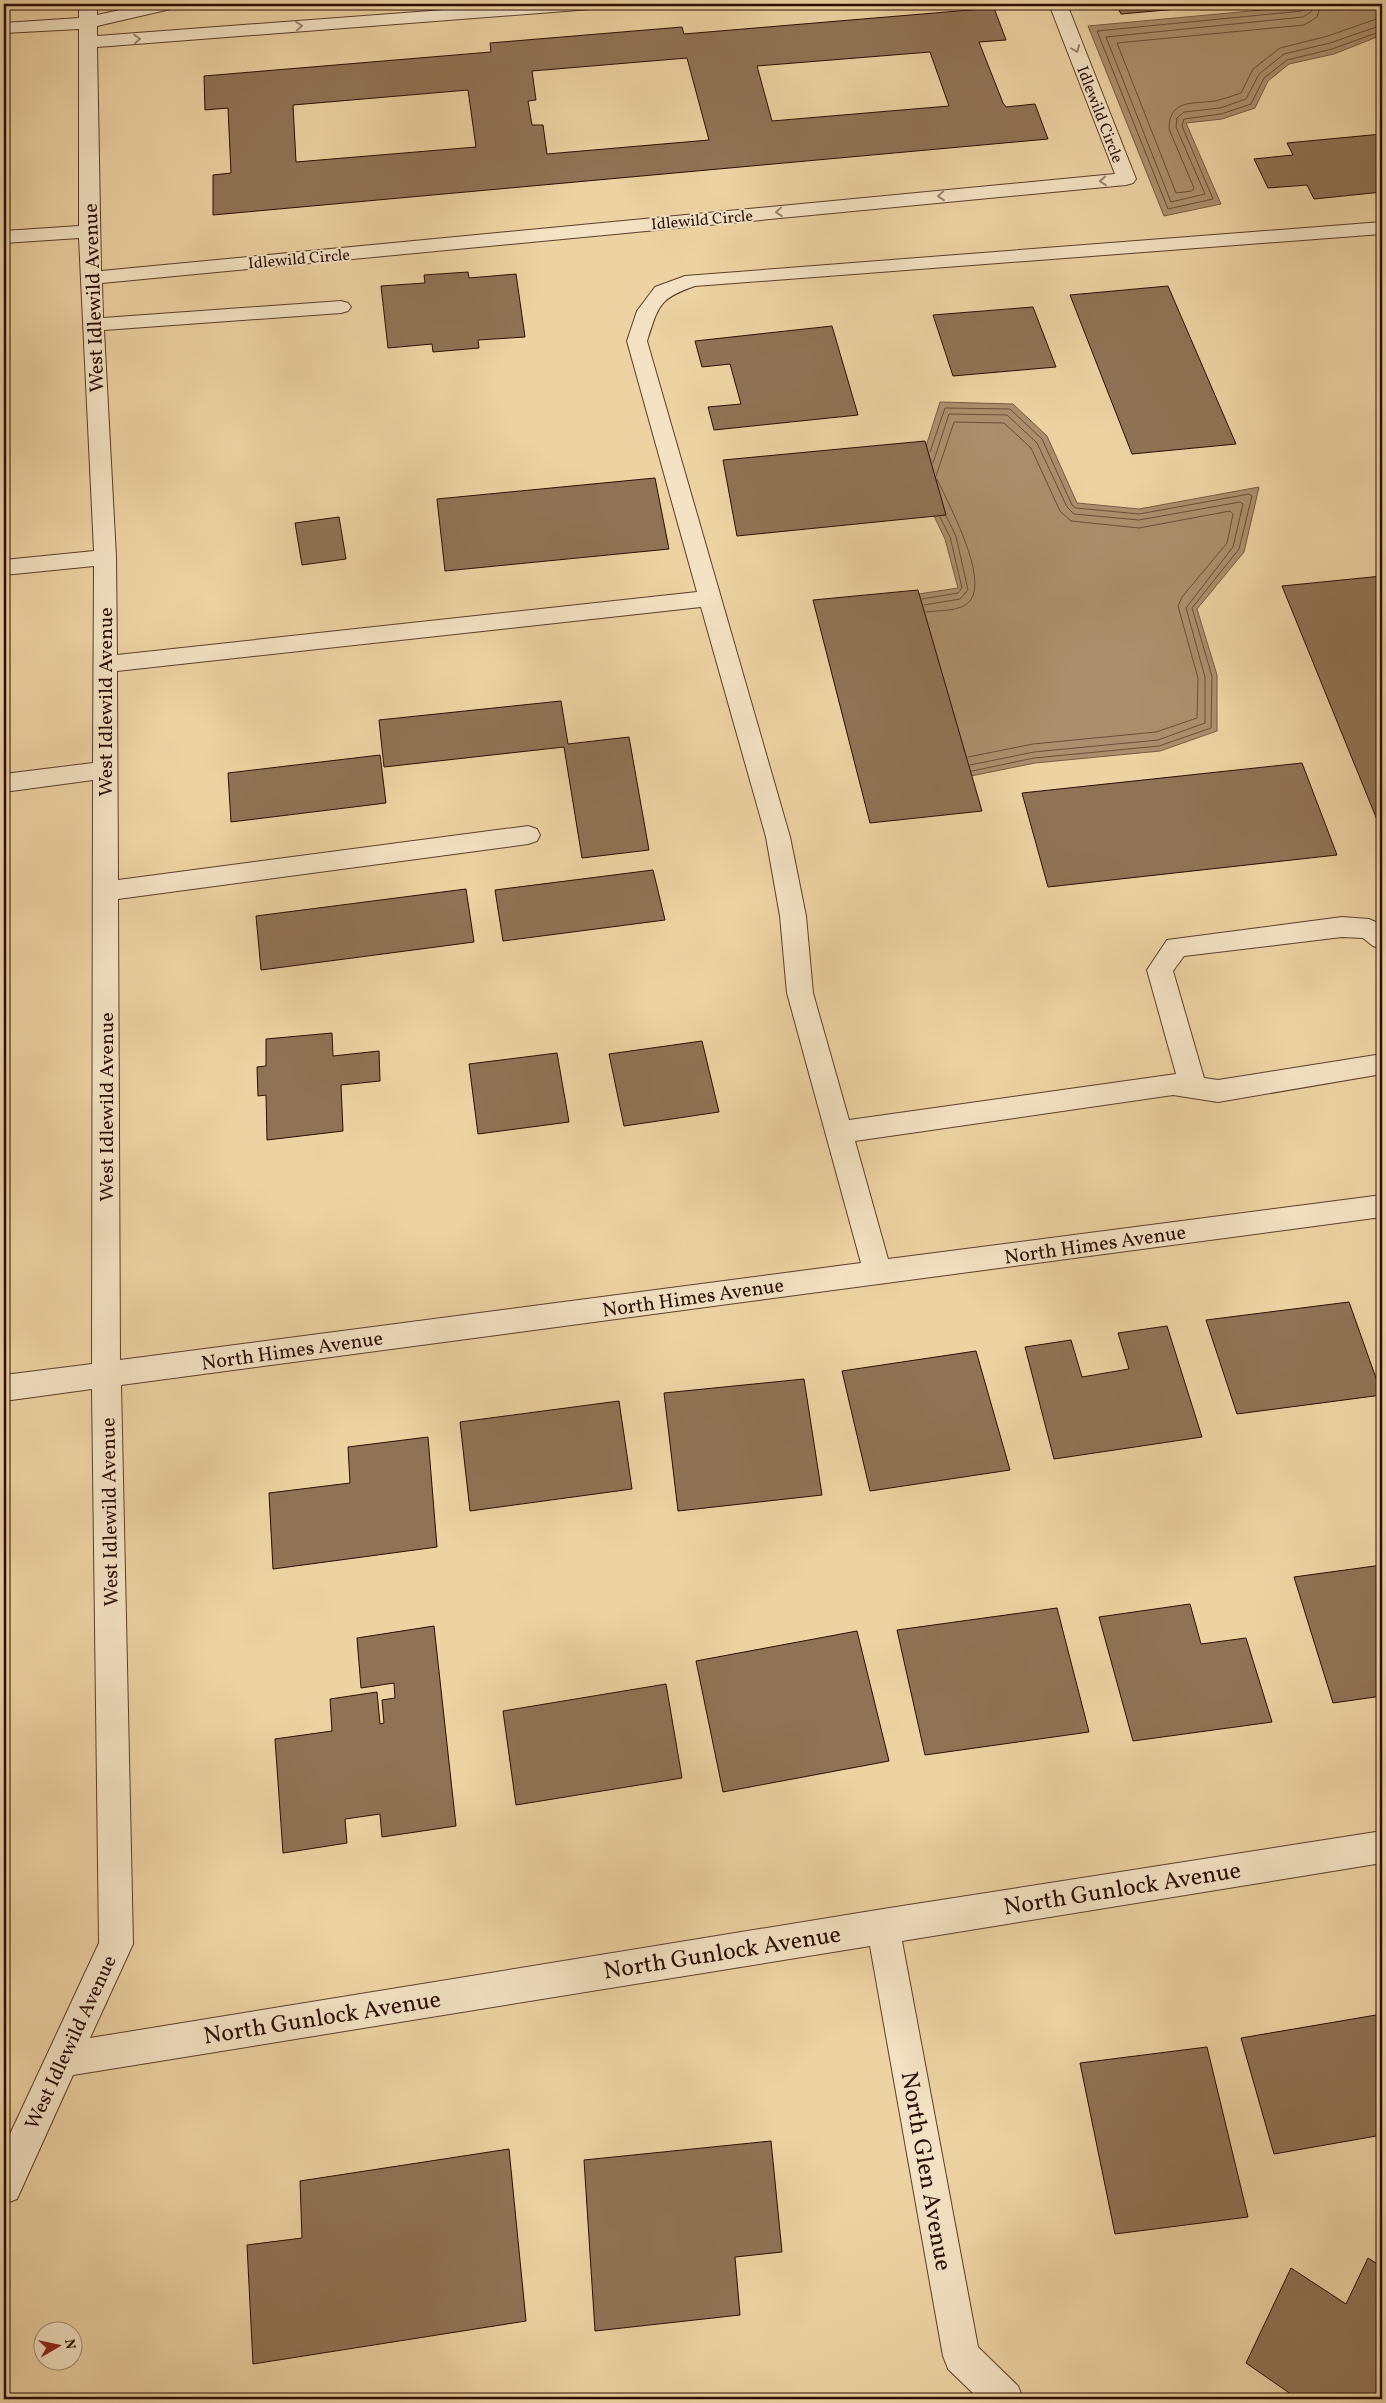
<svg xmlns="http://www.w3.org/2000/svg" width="1386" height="2403" font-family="Vollkorn,serif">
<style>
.water{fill:#ab8f6c;stroke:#785b42}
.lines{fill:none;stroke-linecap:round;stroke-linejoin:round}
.shore{stroke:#6b4e37;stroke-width:1}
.building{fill:#907355;stroke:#2b0d02;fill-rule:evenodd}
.minor-casing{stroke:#5c3e2a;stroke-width:2}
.minor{fill:#f3e2c3;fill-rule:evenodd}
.oneway{stroke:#99826c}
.labels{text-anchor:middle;stroke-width:4;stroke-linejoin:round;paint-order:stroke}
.far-street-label{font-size:16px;fill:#2b0d02;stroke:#f3e2c3}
.street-label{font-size:20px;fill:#2b0d02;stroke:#f3e2c3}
.near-street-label{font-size:24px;fill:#2b0d02;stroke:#f3e2c3}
</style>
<rect width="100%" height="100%" fill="#edd2a2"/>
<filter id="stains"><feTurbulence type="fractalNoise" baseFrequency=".004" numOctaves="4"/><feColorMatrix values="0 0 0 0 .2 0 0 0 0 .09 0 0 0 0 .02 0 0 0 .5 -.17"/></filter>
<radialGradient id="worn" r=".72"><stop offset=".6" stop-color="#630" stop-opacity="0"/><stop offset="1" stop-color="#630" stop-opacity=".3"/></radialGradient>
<g class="water">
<polygon points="1327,4 1382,4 1382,35 1334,54 1289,64 1268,81 1255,108 1222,119 1186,123 1221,204 1164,216 1088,26"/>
<polygon points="940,402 1013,404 1047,436 1077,503 1139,509 1259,487 1244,552 1197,609 1217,675 1217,731 1160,751 1035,763 951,780 892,598 958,588 945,539 916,478"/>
</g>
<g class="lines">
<g class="shore">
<polyline points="1307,4 1306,9 1302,11 1097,31 1168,209 1213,199 1182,126 1184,119 1221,114 1251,104 1264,78 1287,60 1332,49 1382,31"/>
<polyline points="1313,4 1311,12 1303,17 1106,37 1171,202 1205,194 1176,127 1177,118 1184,112 1220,108 1246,99 1259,74 1284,54 1330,43 1382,25"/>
<path d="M1321 4 1317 17 1304 25 1117 43 1176 193 1192 191 1194 188 1169 129C1169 99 1193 104 1215 101 1224 99 1232 96 1241 93L1253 69 1280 48 1328 36 1382 17"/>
<polyline points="930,452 945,408 1010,409 1042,439 1072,505 1076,508 1139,514 1249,494 1252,496 1239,549 1192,608 1212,676 1211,728 1159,746 1034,758 972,771"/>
<polyline points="933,463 949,414 1007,415 1037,443 1067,507 1074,514 1139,520 1240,502 1243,504 1233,547 1186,608 1205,677 1205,723 1158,740 1034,752 970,765"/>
<polyline points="936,476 954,422 1004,423 1031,448 1060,511 1071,521 1139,528 1230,511 1233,514 1227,543 1182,597 1178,606 1198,678 1197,718 1156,732 1033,744 968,757"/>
<polyline points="922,599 958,593 962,588 950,537 940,517"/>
<polyline points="924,605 960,599 968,590 956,536 946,516"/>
<path d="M926 612C939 610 961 612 970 601 989 578 948 503 937 479"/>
</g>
</g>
<g class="building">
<polygon points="1116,4 1210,4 1211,6 1121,14"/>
<path d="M994 8 1006 40 979 42 1003 103 1006 107 1035 104 1048 139 213 215V175L231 173 228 108 205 110 204 76 491 52 490 43 682 27 684 34ZM930 52 949 106 772 121 757 66ZM687 58 709 140 547 154 543 125H532L528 101 536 100 532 71ZM468 90 476 147 296 162 293 105Z"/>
<polygon points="1382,134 1382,192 1314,199 1307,185 1268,188 1254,159 1293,155 1287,143"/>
<polygon points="468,272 469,278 516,274 525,337 478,340 479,348 433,352 432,344 388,348 381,286 425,283 424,275"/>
<polygon points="1168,286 1236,444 1132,454 1070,295"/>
<polygon points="1033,307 1056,367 953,376 933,315"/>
<polygon points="832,326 858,415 714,430 708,407 741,404 730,364 702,367 695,341"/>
<polygon points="4,430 9,430 6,504 4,504"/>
<polygon points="925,441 946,515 737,536 723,460"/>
<polygon points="655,478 669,549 445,571 437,499"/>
<polygon points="339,517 346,559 302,565 295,523"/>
<polygon points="1382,576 1382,832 1282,586"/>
<polygon points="918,590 982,811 870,823 813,600"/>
<polygon points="561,701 568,744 629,737 649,850 582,858 564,747 384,767 379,720"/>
<polygon points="380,755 386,803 231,822 228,773"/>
<polygon points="1302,763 1337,855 1048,887 1022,793"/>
<polygon points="653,870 665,920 503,941 495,890"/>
<polygon points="466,889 474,942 261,970 256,916"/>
<polygon points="332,1033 333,1056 379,1051 380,1081 341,1085 343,1131 267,1140 266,1095 258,1096 257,1067 266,1066 266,1039"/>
<polygon points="702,1041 719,1112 624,1126 609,1054"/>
<polygon points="557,1053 569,1122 478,1134 469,1064"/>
<polygon points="1349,1302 1382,1395 1237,1414 1206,1320"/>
<polygon points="1167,1326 1202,1437 1054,1459 1025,1347 1071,1340 1082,1377 1129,1369 1118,1333"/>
<polygon points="976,1351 1010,1470 870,1491 842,1371"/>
<polygon points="804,1379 822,1495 678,1511 664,1393"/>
<polygon points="619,1401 632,1489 470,1511 460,1422"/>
<polygon points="428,1437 437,1547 273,1569 269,1493 350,1483 348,1447"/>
<polygon points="1382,1565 1382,1696 1333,1703 1294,1577"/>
<polygon points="1190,1604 1201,1644 1246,1638 1272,1722 1133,1741 1099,1617"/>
<polygon points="1057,1608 1089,1732 925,1755 897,1630"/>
<polygon points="434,1626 456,1826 382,1837 380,1814 345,1819 347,1843 283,1853 275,1739 332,1731 330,1699 377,1692 380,1724 384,1723 382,1700 395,1698 394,1683 361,1688 357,1638"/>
<polygon points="857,1631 889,1761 723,1792 696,1661"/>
<polygon points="666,1684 682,1778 516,1805 503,1711"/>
<polygon points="1382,2014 1382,2135 1274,2154 1241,2038"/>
<polygon points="1207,2047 1248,2217 1115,2234 1080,2063"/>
<polygon points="771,2141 782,2252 735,2257 740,2315 595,2331 584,2160"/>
<polygon points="509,2149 526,2321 253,2364 247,2245 302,2238 300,2181"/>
<polygon points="1368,2258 1382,2267 1382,2399 1298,2399 1246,2363 1291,2268 1346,2304"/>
</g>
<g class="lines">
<defs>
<path id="minor" d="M79 4H97V15L147 4H178L175 8 97 26V36L523 4H600L597 8 591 9 97 47 101 271 1115 174 1049 4H1067L1136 179 1133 183 1126 185 102 283 103 318 341 301 348 303 351 307 348 311 341 313 104 330 116 557 117 655 697 592 627 341 637 311 655 287 685 276 1382 222V234L695 286C658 299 659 305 647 341L790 837 806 916 813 993 849 1120 1176 1074 1147 970 1167 940 1342 917 1369 919 1382 925V949L1373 946 1363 938 1342 937 1184 956 1173 971 1204 1078 1218 1080 1382 1054V1074L1218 1102 1173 1095 855 1141 888 1259 1382 1195V1217L121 1385 133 1944 90 2038 883 1909 1382 1831V1863L902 1941 978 2347 1018 2386 1023 2399H979L948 2369 943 2356 870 1946 73 2075 17 2199 4 2204V2147L99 1943 92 1389 4 1401V1375L92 1364 93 780 4 792V774L93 763 94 566 4 575V560L94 551 79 238 4 243V231L79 226V29L4 33V23L79 18ZM701 607 766 837 780 916 787 993 861 1263 120 1360 118 899 528 844 537 841 540 835 537 829 528 826 118 880 117 671Z"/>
</defs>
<use href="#minor" class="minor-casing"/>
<use href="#minor" class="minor"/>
</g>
<defs><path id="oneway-chevron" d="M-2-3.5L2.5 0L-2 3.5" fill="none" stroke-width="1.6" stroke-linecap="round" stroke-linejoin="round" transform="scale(1.25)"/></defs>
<g class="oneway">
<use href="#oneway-chevron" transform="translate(299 26) rotate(-4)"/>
<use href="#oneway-chevron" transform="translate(137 39) rotate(-4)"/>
<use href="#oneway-chevron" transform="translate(1076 49) rotate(69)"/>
<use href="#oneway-chevron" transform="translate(1103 181) rotate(175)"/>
<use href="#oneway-chevron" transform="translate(941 196) rotate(175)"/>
<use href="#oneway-chevron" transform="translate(779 212) rotate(175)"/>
</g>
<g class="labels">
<g class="far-street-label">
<text transform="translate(1101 114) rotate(69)" y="6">Idlewild Circle</text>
<text transform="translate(702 219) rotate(-5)" y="6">Idlewild Circle</text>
<text transform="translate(299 258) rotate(-5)" y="6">Idlewild Circle</text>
</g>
<g class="street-label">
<text transform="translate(93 298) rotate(-92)" y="7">West Idlewild Avenue</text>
<text transform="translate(105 702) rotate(-90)" y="7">West Idlewild Avenue</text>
<text transform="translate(106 1107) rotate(-90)" y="7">West Idlewild Avenue</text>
<text transform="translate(1095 1244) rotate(-8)" y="7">North Himes Avenue</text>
<text transform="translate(693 1297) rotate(-8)" y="7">North Himes Avenue</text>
<text transform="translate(292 1350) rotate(-8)" y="7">North Himes Avenue</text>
<text transform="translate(109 1512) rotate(-91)" y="7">West Idlewild Avenue</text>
<text transform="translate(70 2042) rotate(-65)" y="7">West Idlewild Avenue</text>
</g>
<g class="near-street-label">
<text transform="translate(1122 1888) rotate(-9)" y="8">North Gunlock Avenue</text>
<text transform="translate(722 1952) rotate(-9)" y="8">North Gunlock Avenue</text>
<text transform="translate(322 2017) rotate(-9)" y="8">North Gunlock Avenue</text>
<text transform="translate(927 2171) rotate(80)" y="8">North Glen Avenue</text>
</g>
</g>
<rect width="1386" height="2403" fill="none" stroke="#edd2a2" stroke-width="20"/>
<rect x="5" y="5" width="1376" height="2393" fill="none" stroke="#2b0d02" stroke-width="2.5"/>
<rect x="10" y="10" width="1366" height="2383" fill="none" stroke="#2b0d02"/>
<g transform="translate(58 2346) rotate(81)"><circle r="24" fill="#f3e2c3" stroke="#a38d76"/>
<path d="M0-4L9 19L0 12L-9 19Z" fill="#8f2418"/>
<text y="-8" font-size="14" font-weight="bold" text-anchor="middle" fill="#2b0d02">N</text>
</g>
<rect width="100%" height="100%" filter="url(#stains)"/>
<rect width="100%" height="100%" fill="url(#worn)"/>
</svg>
